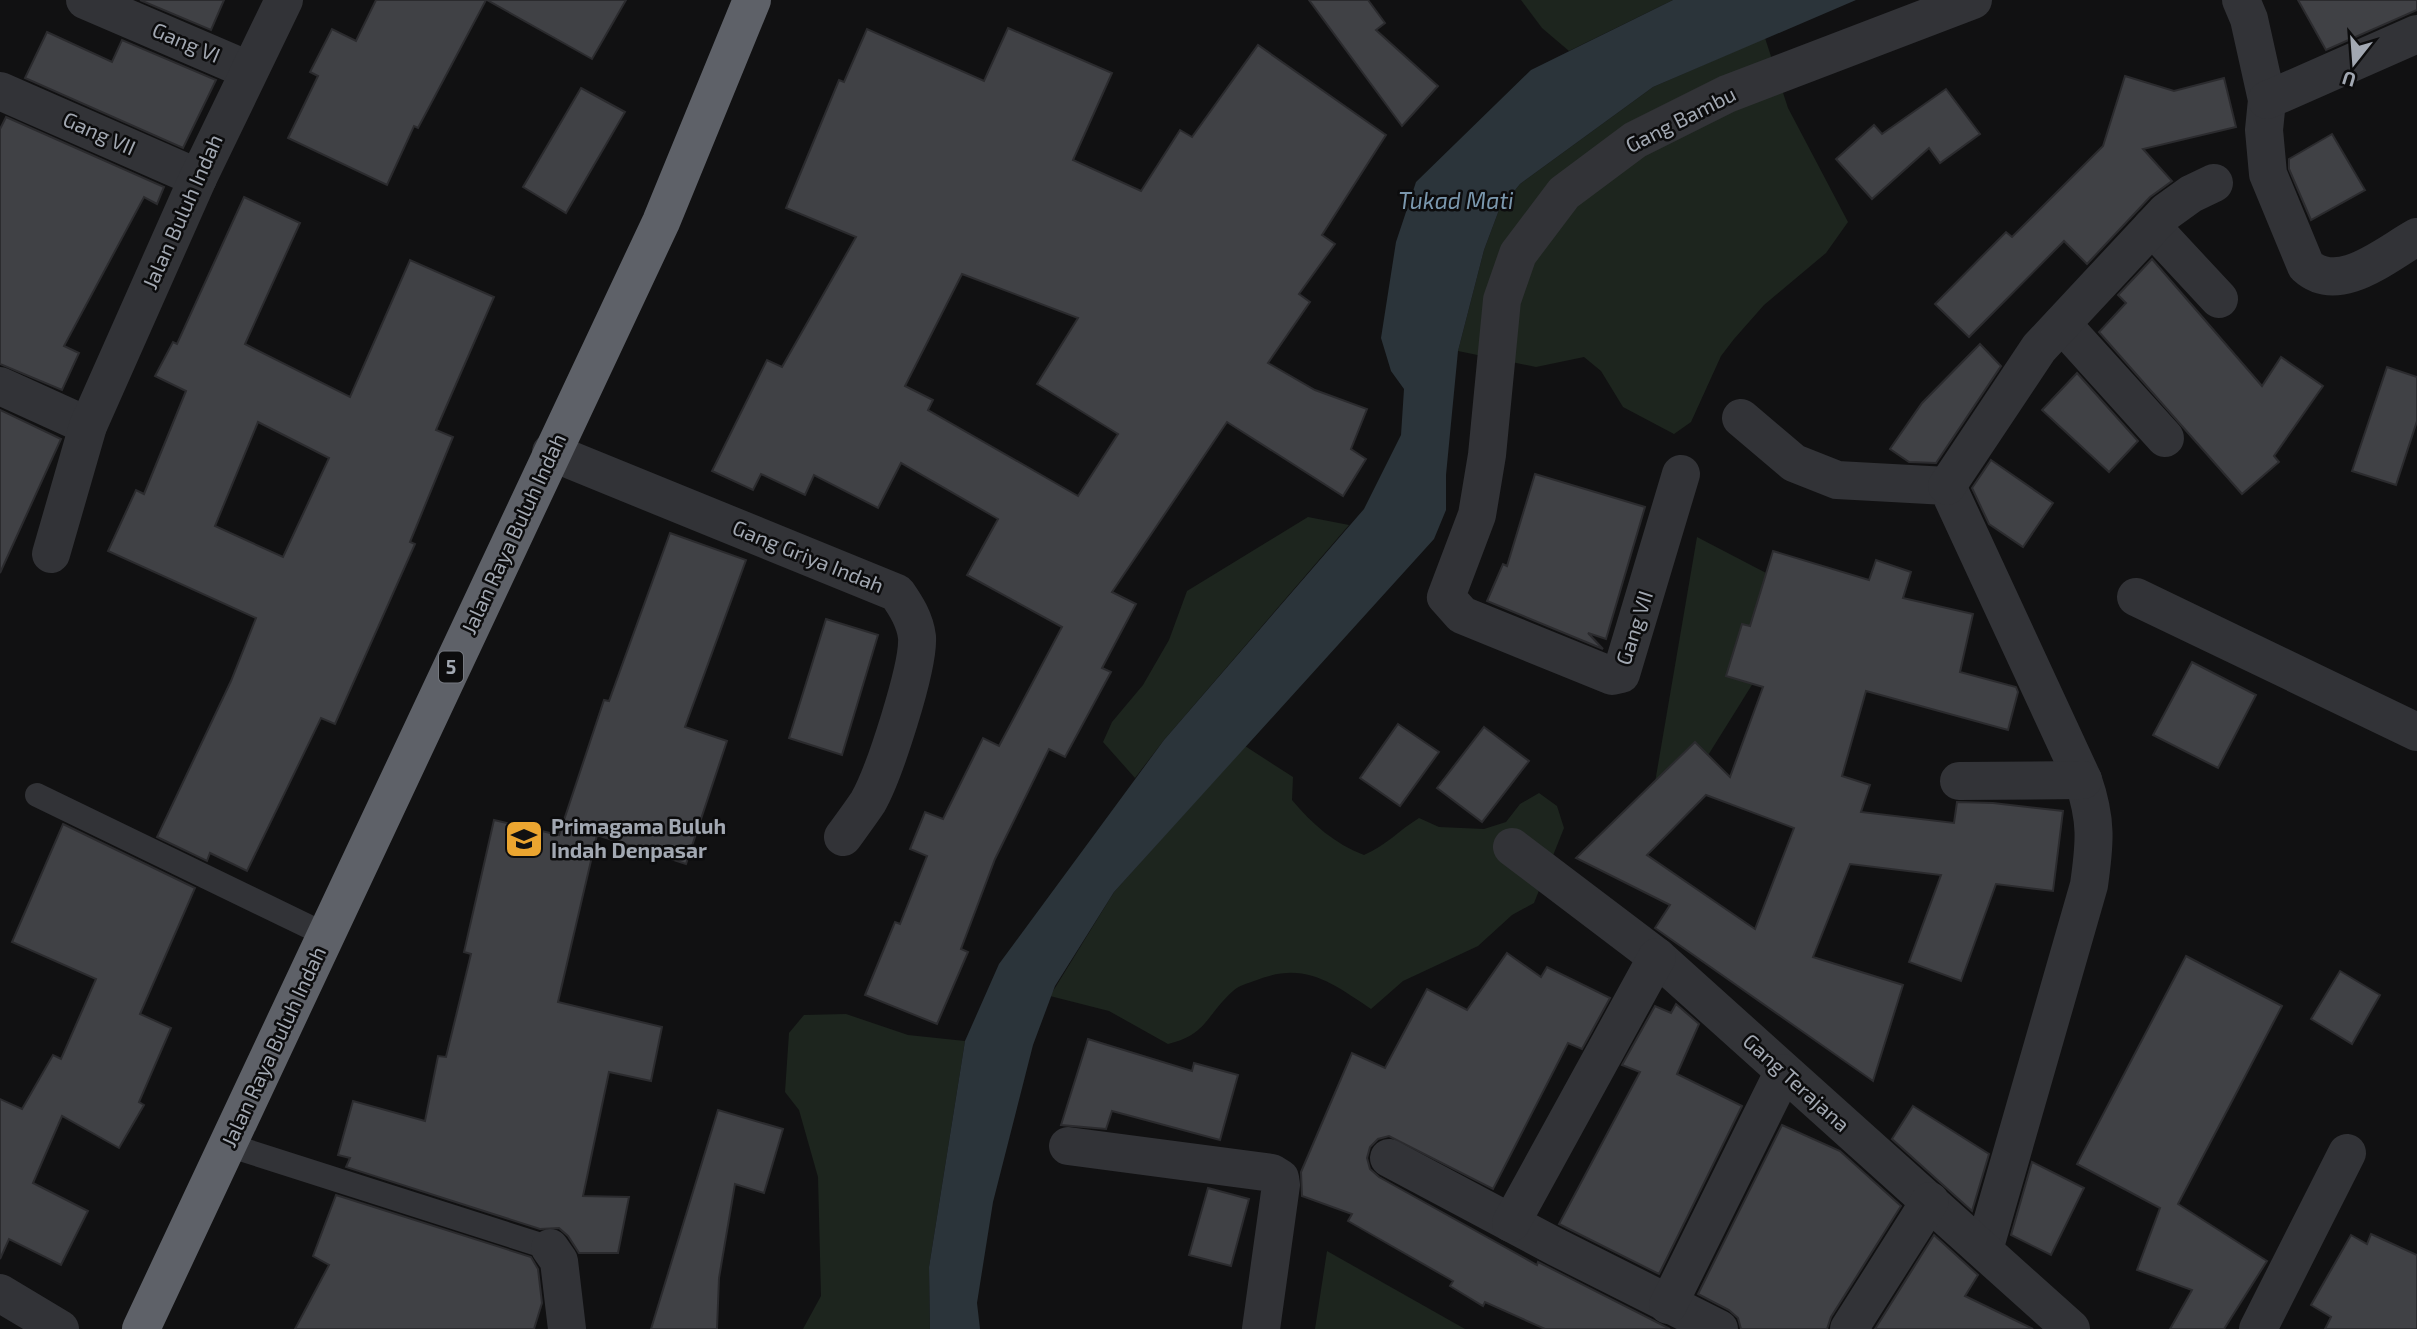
<svg xmlns="http://www.w3.org/2000/svg" width="2417" height="1329" font-family="'Exo 2',sans-serif">
<style>
.green{fill:#1d251e}
.water{fill:#2b343a}
.building{fill:#404145;stroke:#2b2b2e;stroke-width:2;fill-rule:evenodd}
.lines{fill:none;stroke-linecap:round;stroke-linejoin:round}
.lane{stroke:#323337;stroke-width:24}
.street{stroke:#323337;stroke-width:38}
.highway{stroke:#5e6168;stroke-width:38}
.labels{text-anchor:middle;stroke-width:5;stroke-linejoin:round;paint-order:stroke}
.shield{fill:#0c0c0d;stroke:#757980;stroke-width:2}
.shield-label{font-size:19px;font-weight:bold;fill:#a2a8b2}
.street-label{font-size:21px;fill:#a2a8b2;stroke:#0c0c0d}
.poi-label{font-size:21px;font-weight:bold;fill:#a2a8b2;stroke:#0c0c0d;text-anchor:start}
.water-label{font-size:23px;font-style:italic;fill:#7a97ad;stroke:#0c0c0d}
</style>
<rect width="100%" height="100%" fill="#111112"/>
<g class="green">
<polygon points="1521,0 1673,0 1569,51 1542,28"/>
<polygon points="1765,38 1788,108 1848,222 1826,253 1764,305 1734,339 1721,356 1691,422 1674,434 1623,407 1601,371 1584,357 1536,367 1458,351 1484,250 1499,210 1520,184 1653,87"/>
<polygon points="1308,517 1349,525 1164,740 1135,778 1103,742 1112,722 1143,685 1169,640 1187,591"/>
<polygon points="1697,537 1808,595 1672,813 1652,800"/>
<path d="M1245 746 1293 777 1292 800C1312 824 1335 844 1364 855 1387 845 1398 831 1419 818L1439 827 1484 829 1506 822 1520 804 1539 793 1557 806 1564 828 1534 903 1512 915 1478 946 1403 981 1371 1009C1332 983 1305 961 1257 980 1249 983 1239 985 1233 991 1205 1016 1208 1034 1168 1044L1109 1011 1050 996 1114 892Z"/>
<polygon points="846,1014 908,1035 965,1041 929,1267 930,1329 803,1329 821,1296 818,1177 799,1110 785,1092 789,1033 804,1015"/>
<polygon points="1327,1251 1465,1329 1315,1329"/>
</g>
<polygon class="water" points="1673,0 1856,0 1653,87 1520,184 1499,210 1484,250 1458,351 1446,475 1446,510 1434,539 1114,892 1055,986 1033,1045 993,1202 977,1303 980,1329 930,1329 929,1267 965,1041 999,964 1164,740 1364,509 1401,435 1404,389 1391,371 1381,338 1396,242 1416,182 1531,70"/>
<g class="building">
<polygon points="140,0 224,0 211,30"/>
<polygon points="376,0 486,0 418,128 414,126 387,185 288,138 318,76 310,72 332,29 356,41"/>
<polygon points="487,0 626,0 592,59"/>
<polygon points="1309,0 1368,0 1385,23 1376,30 1438,86 1402,126"/>
<polygon points="2298,0 2417,0 2417,10 2326,50"/>
<path d="M1008 28 1112 73 1073 160 1141 191 1180 130 1192 137 1258 45 1386 135 1322 235 1335 244 1299 294 1310 302 1268 363 1315 390 1367 409 1351 449 1366 459 1343 496 1227 422 1112 592 1136 604 1102 668 1111 672 1065 757 1049 749 995 859 961 949 968 952 937 1024 865 995 895 922 900 924 927 856 910 849 925 812 943 819 983 738 999 746 1062 627 967 575 998 519 901 463 878 508 814 475 805 495 761 474 753 490 712 471 767 360 782 367 856 237 786 208 839 80 844 82 867 29 984 81ZM962 274 1078 318 1037 384 1118 434 1078 496 928 410 933 400 905 386Z"/>
<polygon points="47,32 112,62 122,40 216,80 183,148 25,78"/>
<polygon points="2125,76 2174,91 2224,78 2236,127 2143,149 2172,181 2150,197 2087,264 2064,241 1969,337 1935,304 2006,232 2012,237 2103,146"/>
<polygon points="581,88 625,112 566,213 523,187"/>
<polygon points="1946,89 1980,134 1940,163 1929,148 1872,199 1836,159 1874,125 1882,134"/>
<polygon points="6,117 164,187 157,204 144,197 64,346 79,353 62,390 0,364 0,129"/>
<polygon points="2332,134 2365,190 2311,220 2289,169 2289,159"/>
<path d="M244 197 300 223 245 344 350 397 410 260 494 297 436 430 453 437 410 542 415 544 335 724 321 718 247 871 210 853 207 861 157 837 231 681 256 618 108 551 136 490 144 494 186 391 155 376 173 342 177 344ZM258 422 329 458 283 557 215 526Z"/>
<polygon points="2152,259 2262,386 2281,357 2323,386 2274,456 2279,462 2242,494 2099,332 2126,303 2118,295"/>
<polygon points="1980,344 2001,366 1936,463 1909,462 1890,449 1922,403"/>
<polygon points="2387,367 2417,377 2417,421 2396,485 2352,471"/>
<polygon points="2077,373 2138,441 2109,472 2042,410"/>
<polygon points="0,410 61,439 0,573"/>
<polygon points="1991,460 2053,503 2023,547 1989,524 1972,488"/>
<polygon points="1535,474 1645,507 1606,639 1588,633 1603,649 1487,601 1503,564 1507,566"/>
<polygon points="670,533 746,560 685,727 727,741 686,864 597,835 558,1002 662,1027 651,1081 609,1072 583,1196 629,1197 618,1253 579,1253 568,1236 559,1228 540,1229 346,1167 350,1158 338,1155 353,1101 425,1121 438,1056 446,1057 471,954 464,952 494,820 559,835 604,700 609,701"/>
<path d="M1773 551 1869 580 1876 560 1911 572 1903 598 1973 614 1960 672 2016 687 2018 692 2008 730 1866 691 1842 776 1870 785 1861 812 1954 823 1957 802 1993 803 2063 811 2053 891 1996 884 1961 981 1909 962 1941 875 1850 864 1813 957 1903 985 1873 1081 1655 928 1670 905 1576 858 1695 742 1730 777 1763 687 1726 676 1742 624 1750 626ZM1706 795 1794 828 1755 929 1647 855Z"/>
<polygon points="826,619 878,635 842,755 789,738"/>
<polygon points="2192,662 2256,695 2218,768 2153,735"/>
<polygon points="1398,724 1439,752 1400,806 1360,778"/>
<polygon points="1484,727 1529,761 1482,822 1437,788"/>
<polygon points="63,824 195,888 140,1014 171,1028 139,1102 144,1105 119,1148 62,1116 33,1183 88,1211 61,1265 9,1239 0,1259 0,1099 22,1109 53,1055 61,1059 96,979 12,942"/>
<polygon points="1507,953 1541,977 1547,967 1610,998 1582,1049 1568,1043 1493,1189 1389,1136 1378,1139 1370,1147 1367,1158 1370,1169 1379,1177 1537,1265 1538,1262 1670,1329 1545,1329 1485,1302 1483,1306 1450,1286 1453,1281 1348,1221 1352,1214 1302,1196 1301,1172 1352,1053 1385,1068 1427,989 1467,1010"/>
<polygon points="2186,956 2282,1006 2178,1204 2267,1261 2224,1329 2170,1329 2192,1290 2137,1270 2160,1208 2077,1164"/>
<polygon points="2340,971 2380,995 2352,1044 2311,1019"/>
<polygon points="1676,1004 1699,1024 1677,1074 1742,1106 1659,1274 1559,1224 1640,1072 1622,1065 1655,1006 1671,1013"/>
<polygon points="1088,1039 1192,1071 1194,1063 1238,1075 1220,1140 1112,1111 1106,1129 1061,1125"/>
<polygon points="1913,1106 1989,1154 1972,1211 1892,1139"/>
<polygon points="718,1110 783,1129 764,1193 735,1184 719,1278 717,1329 651,1329"/>
<polygon points="1782,1125 1840,1151 1901,1206 1831,1317 1827,1329 1741,1329 1738,1318 1729,1310 1698,1294"/>
<polygon points="2032,1162 2084,1188 2051,1255 2011,1235"/>
<polygon points="1208,1188 1249,1199 1231,1266 1189,1255"/>
<polygon points="336,1195 531,1257 538,1269 542,1303 534,1329 295,1329 329,1265 313,1256"/>
<polygon points="2371,1234 2417,1255 2417,1329 2325,1329 2331,1317 2311,1305 2351,1235 2367,1244"/>
<polygon points="1934,1235 1978,1275 1965,1296 2033,1329 1875,1329"/>
</g>
<g class="lines">
<g class="lane">
<polyline points="37,795 326,935"/>
<polyline points="228,1145 550,1248"/>
</g>
<g class="street">
<polyline points="85,0 248,70"/>
<path d="M2241 0 2249 19 2267 100 2264 130 2268 174 2306 266C2339 296 2386 254 2417 237"/>
<polyline points="0,91 198,178"/>
<polyline points="2267,100 2417,34"/>
<polyline points="2152,227 2219,299"/>
<polyline points="2062,324 2165,438"/>
<polyline points="0,386 88,426"/>
<path d="M1741 418 1794 463 1837 480 1947 486 2083 780C2097 820 2095 843 2089 885L1984 1250"/>
<path d="M551 452 897 593C906 606 915 620 917 637 919 667 884 774 868 802 860 814 851 826 843 837"/>
<polyline points="1681,474 1621,674 1612,676 1462,615 1446,597 1477,515 1487,455 1502,300 1518,254 1564,193 1635,140 1727,94 1973,0"/>
<polyline points="1947,486 2039,348 2166,212 2191,194 2214,183"/>
<polyline points="51,554 88,426 198,178 284,0"/>
<polyline points="2136,597 2417,732"/>
<polyline points="1959,781 2083,780"/>
<polyline points="1512,847 1657,957 2071,1329"/>
<polyline points="1068,1146 1272,1173 1280,1178 1281,1185 1261,1329"/>
<polyline points="1389,1158 1556,1247 1719,1329"/>
<polyline points="1511,1223 1657,957"/>
<polyline points="550,1248 559,1261 567,1329"/>
<polyline points="0,1293 60,1329"/>
<polyline points="1668,1305 1783,1073"/>
<polyline points="1849,1329 1930,1201"/>
<polyline points="2258,1329 2347,1153"/>
</g>
<polyline class="highway" points="141,1329 661,222 752,0"/>
</g>
<defs>
<symbol id="school-square" viewBox="-11 -11 22 22"><rect x="-9" y="-9" width="18" height="18" rx="4" fill="#eba530" stroke="#0c0c0d"/><path d="M0-5L7-2L0 1L-7-2ZM-4 1L0 2.5L4 1V4Q0 6-4 4Z" fill="#111"/></symbol>
</defs>
<g fill-rule="evenodd">
<use href="#school-square" x="502" y="817" width="44" height="44"/>
</g>
<g class="labels">
<rect class="shield" x="439" y="651.5" width="24" height="31" rx="5"/>
<g class="shield-label">
<text x="451" y="674">5</text>
</g>
<g class="street-label">
<text transform="translate(186 43) rotate(23)" y="7">Gang VI</text>
<text transform="translate(1681 120) rotate(-27)" y="7">Gang Bambu</text>
<text transform="translate(99 134) rotate(24)" y="7">Gang VII</text>
<text transform="translate(183 212) rotate(-66)" y="7">Jalan Buluh Indah</text>
<text transform="translate(514 534) rotate(-65)" y="7">Jalan Raya Buluh Indah</text>
<text transform="translate(808 557) rotate(22)" y="7">Gang Griya Indah</text>
<text transform="translate(1635 628) rotate(-72)" y="7">Gang VII</text>
<text transform="translate(274 1047) rotate(-65)" y="7">Jalan Raya Buluh Indah</text>
<text transform="translate(1796 1083) rotate(42)" y="7">Gang Terajana</text>
</g>
<g class="poi-label">
<text x="551" y="834">Primagama Buluh<tspan x="551" dy="24">Indah Denpasar</tspan></text>
</g>
<g class="water-label">
<text x="1456" y="209">Tukad Mati</text>
</g>
</g>
<g transform="translate(2354 63) rotate(197)" stroke="#0c0c0d" stroke-width="5" paint-order="stroke">
<path d="M0-5L12 26L0 18L-12 26Z" fill="#a2a8b2"/>
<text y="-10" font-size="19" font-weight="bold" text-anchor="middle" fill="#a2a8b2">U</text>
</g>
</svg>
